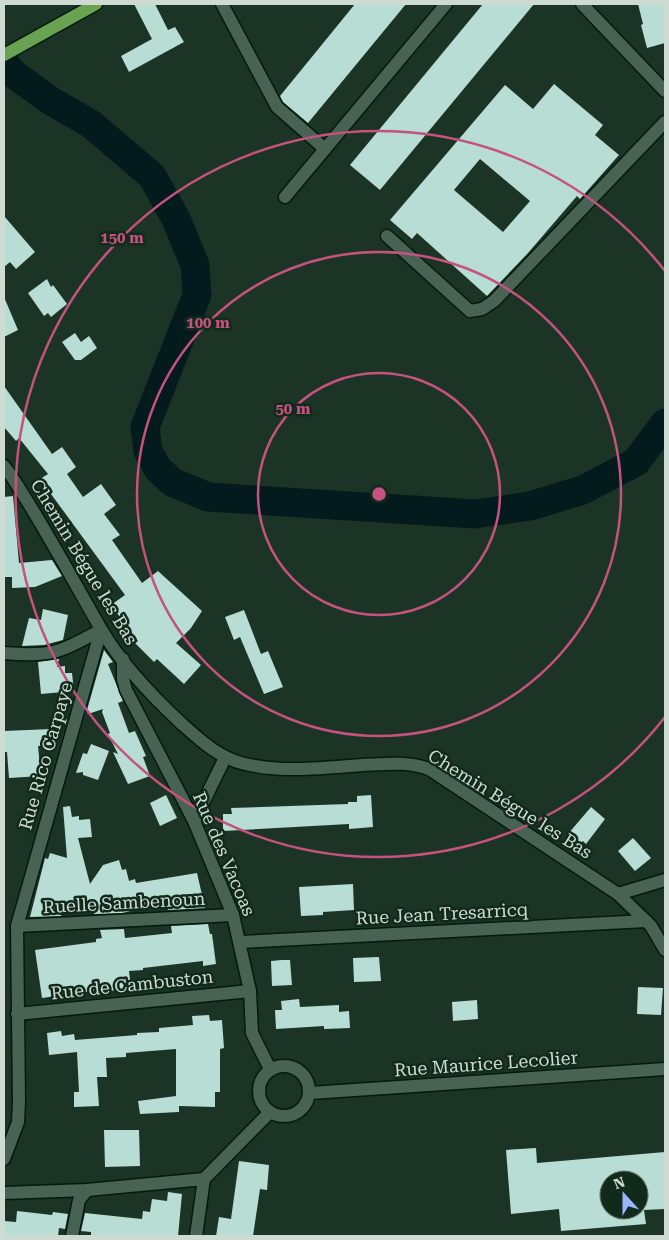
<svg xmlns="http://www.w3.org/2000/svg" width="669" height="1240" font-family="'Roboto Serif',serif">
<style>
.lines{fill:none;stroke-linecap:round;stroke-linejoin:round}
.river{stroke:#031b1d;stroke-width:29}
.building{fill:#b7ddd4;fill-rule:evenodd}
.minor-casing{stroke:#031b0e;stroke-width:15}
.major-casing{stroke:#031b0e;stroke-width:15}
.minor{stroke:#486353;stroke-width:12}
.major{stroke:#68a252;stroke-width:12}
.ring{fill:none;stroke:#c5527f;stroke-width:2.5}
.labels{text-anchor:middle;stroke-width:5;stroke-linejoin:round;paint-order:stroke}
.street-label{font-size:18px;fill:#cddbd2;stroke:#112a1c}
.centre{fill:#c5527f;stroke:#112a1c;stroke-width:2.5}
.ring-label{font-size:15px;text-anchor:middle;font-weight:bold;fill:#c5527f;stroke:#112a1c;stroke-width:5;stroke-linejoin:round;paint-order:stroke}
</style>
<rect width="100%" height="100%" fill="#1b3425"/>
<g class="lines">
<polyline class="river" points="4,63 15,75 51,101 91,124 152,176 176,219 195,265 197,295 145,427 148,451 158,469 172,482 208,497 475,514 530,506 583,490 636,462 665,423"/>
</g>
<g class="building">
<polygon points="134,4 155,4 168,30 175,27 184,42 129,72 121,56 152,39"/>
<polygon points="355,4 406,4 308,123 283,102 280,96"/>
<polygon points="483,4 534,4 380,190 350,165"/>
<polygon points="638,4 665,4 665,43 647,48 641,25 643,24"/>
<path d="M554 84 603 125 595 135 619 155 580 199 577 196 528 253 487 296 417 233 412 239 390 220 505 85 533 109ZM480 159 530 201 503 232 454 190Z"/>
<polygon points="4,216 35,252 16,269 10,262 4,267"/>
<polygon points="47,279 51,287 53,285 67,304 51,317 48,313 44,316 28,293"/>
<polygon points="4,297 18,330 4,337"/>
<polygon points="75,333 81,342 89,336 97,348 81,360 75,360 62,342"/>
<polygon points="4,386 52,454 62,447 76,467 67,474 83,497 101,484 116,505 104,514 120,535 112,540 142,583 158,571 202,611 191,628 176,643 201,665 184,684 157,659 154,662 135,643 138,641 111,605 125,595 40,479 48,474 19,438 16,441 4,427"/>
<polygon points="13,496 19,563 52,560 62,576 35,587 12,588 12,577 4,577 4,497"/>
<polygon points="43,609 68,615 63,640 44,645 22,646 29,618 41,620"/>
<polygon points="244,610 261,654 268,651 283,687 264,694 240,637 234,640 225,617"/>
<polygon points="104,650 113,662 108,664 123,701 118,703 129,733 135,731 146,756 143,757 150,776 128,784 113,752 118,754 108,734 110,733 102,712 103,709 88,714 87,710"/>
<polygon points="59,659 57,667 65,666 65,673 72,673 74,691 41,694 38,662"/>
<polygon points="51,729 52,745 38,746 41,776 9,778 7,752 4,752 4,731"/>
<polygon points="91,744 109,751 98,780 83,775 83,772 76,773 83,753 87,754"/>
<polygon points="166,795 177,818 160,826 150,803"/>
<polygon points="371,795 373,827 349,829 349,824 223,831 223,814 232,814 231,808 348,804 348,802 357,802 357,796"/>
<polygon points="70,806 72,817 79,816 79,820 90,819 92,837 78,838 90,884 103,865 119,860 122,870 126,869 129,881 135,879 136,883 197,873 205,908 168,910 166,903 122,913 94,914 91,904 62,910 61,916 30,917 45,858 48,859 50,853 67,858 63,807"/>
<polygon points="591,807 605,819 586,844 583,841 580,844 568,834"/>
<polygon points="633,838 651,858 635,871 618,851"/>
<polygon points="353,884 354,910 323,912 323,915 301,916 299,887"/>
<polygon points="208,924 210,934 212,934 216,964 203,966 203,961 143,968 143,970 129,971 131,988 109,991 109,989 42,998 35,950 96,942 96,939 102,938 100,930 124,929 125,938 172,933 171,926"/>
<polygon points="379,957 381,981 354,982 353,958"/>
<polygon points="282,960 290,960 292,985 272,986 271,961"/>
<polygon points="638,987 663,988 661,1015 637,1014"/>
<polygon points="299,999 300,1007 339,1005 339,1012 349,1011 350,1028 324,1029 324,1026 276,1029 275,1010 282,1010 281,1001"/>
<polygon points="477,1000 478,1019 453,1021 452,1002"/>
<polygon points="209,1015 210,1021 222,1020 224,1048 220,1049 220,1092 215,1092 215,1107 179,1106 179,1112 140,1114 138,1101 176,1096 176,1049 126,1053 126,1057 106,1058 107,1077 97,1077 99,1106 74,1107 74,1092 79,1092 77,1052 49,1055 47,1033 61,1031 62,1036 74,1034 75,1040 137,1035 137,1033 159,1032 159,1028 193,1025 192,1016"/>
<polygon points="104,1130 139,1130 140,1166 105,1167"/>
<path d="M536 1148 537 1163 665 1152V1209L644 1210 646 1224 561 1231 559 1209 511 1214 506 1150ZM609 1180H639V1210H609Z"/>
<polygon points="239,1161 269,1165 267,1190 260,1189 253,1236 216,1236 219,1217 231,1219"/>
<polygon points="168,1192 182,1194 178,1236 91,1236 91,1232 81,1231 85,1213 142,1219 143,1211 150,1212 152,1199 167,1201"/>
<polygon points="17,1211 52,1215 53,1212 68,1214 65,1229 59,1228 58,1236 4,1236 4,1221 16,1222"/>
</g>
<g class="lines">
<defs>
<g id="minor">
<polyline points="222,4 277,107 325,149"/>
<polyline points="582,4 665,91"/>
<polyline points="285,197 446,4"/>
<polyline points="387,236 470,311 482,309 494,301 665,122"/>
<path d="M4 466C13 477 21 492 29 504 54 545 77 587 101 629 120 662 154 698 182 724 201 741 219 758 245 764 283 773 324 768 362 765 385 764 407 761 429 769L618 894 651 926 665 950"/>
<path d="M4 653C53 657 58 653 101 630"/>
<polyline points="123,659 123,679 126,690 194,821 233,915 250,991 252,1033 270,1069"/>
<polyline points="194,821 225,758"/>
<polyline points="618,894 665,880"/>
<polyline points="17,926 233,915"/>
<polyline points="241,942 646,921"/>
<polyline points="17,1014 250,991"/>
<circle cx="284" cy="1091" r="25"/>
<polyline points="310,1093 665,1069"/>
<polyline points="4,1159 18,1122 19,1101 17,926 101,630"/>
<polyline points="4,1193 87,1190 204,1179 270,1112"/>
<polyline points="72,1236 79,1200 87,1190"/>
<polyline points="196,1236 204,1179"/>
</g>
<polyline id="major" points="4,55 96,4"/>
</defs>
<use href="#minor" class="minor-casing"/>
<use href="#major" class="major-casing"/>
<use href="#minor" class="minor"/>
<use href="#major" class="major"/>
</g>
<g class="ring">
<circle cx="379" cy="494" r="121"/>
<circle cx="379" cy="494" r="242"/>
<path d="M665 717A363 363 0 1 1 665 271"/>
</g>
<g class="labels">
<g class="street-label">
<text transform="translate(84 562) rotate(59)" y="6">Chemin Bégue les Bas</text>
<text transform="translate(46 756) rotate(-74)" y="6">Rue Rico Carpaye</text>
<text transform="translate(510 804) rotate(32)" y="6">Chemin Bégue les Bas</text>
<text transform="translate(224 854) rotate(67)" y="6">Rue des Vacoas</text>
<text transform="translate(124 903) rotate(-3)" y="6">Ruelle Sambenoun</text>
<text transform="translate(442 914) rotate(-3)" y="6">Rue Jean Tresarricq</text>
<text transform="translate(132 985) rotate(-6)" y="6">Rue de Cambuston</text>
<text transform="translate(486 1064) rotate(-4)" y="6">Rue Maurice Lecolier</text>
</g>
</g>
<circle cx="379" cy="494" r="8" class="centre"/>
<g class="ring-label">
<text x="122" y="243">150 m</text>
<text x="208" y="328">100 m</text>
<text x="293" y="414">50 m</text>
</g>
<rect width="669" height="1240" fill="none" stroke="#cddbd2" stroke-width="10"/>
<g transform="translate(624 1195) rotate(339)"><circle r="24" fill="#112a1c" stroke="#5c7165"/>
<path d="M0-4L9 19L0 12L-9 19Z" fill="#97b6fd"/>
<text y="-8" font-size="14" font-weight="bold" text-anchor="middle" fill="#cddbd2">N</text>
</g>
</svg>
